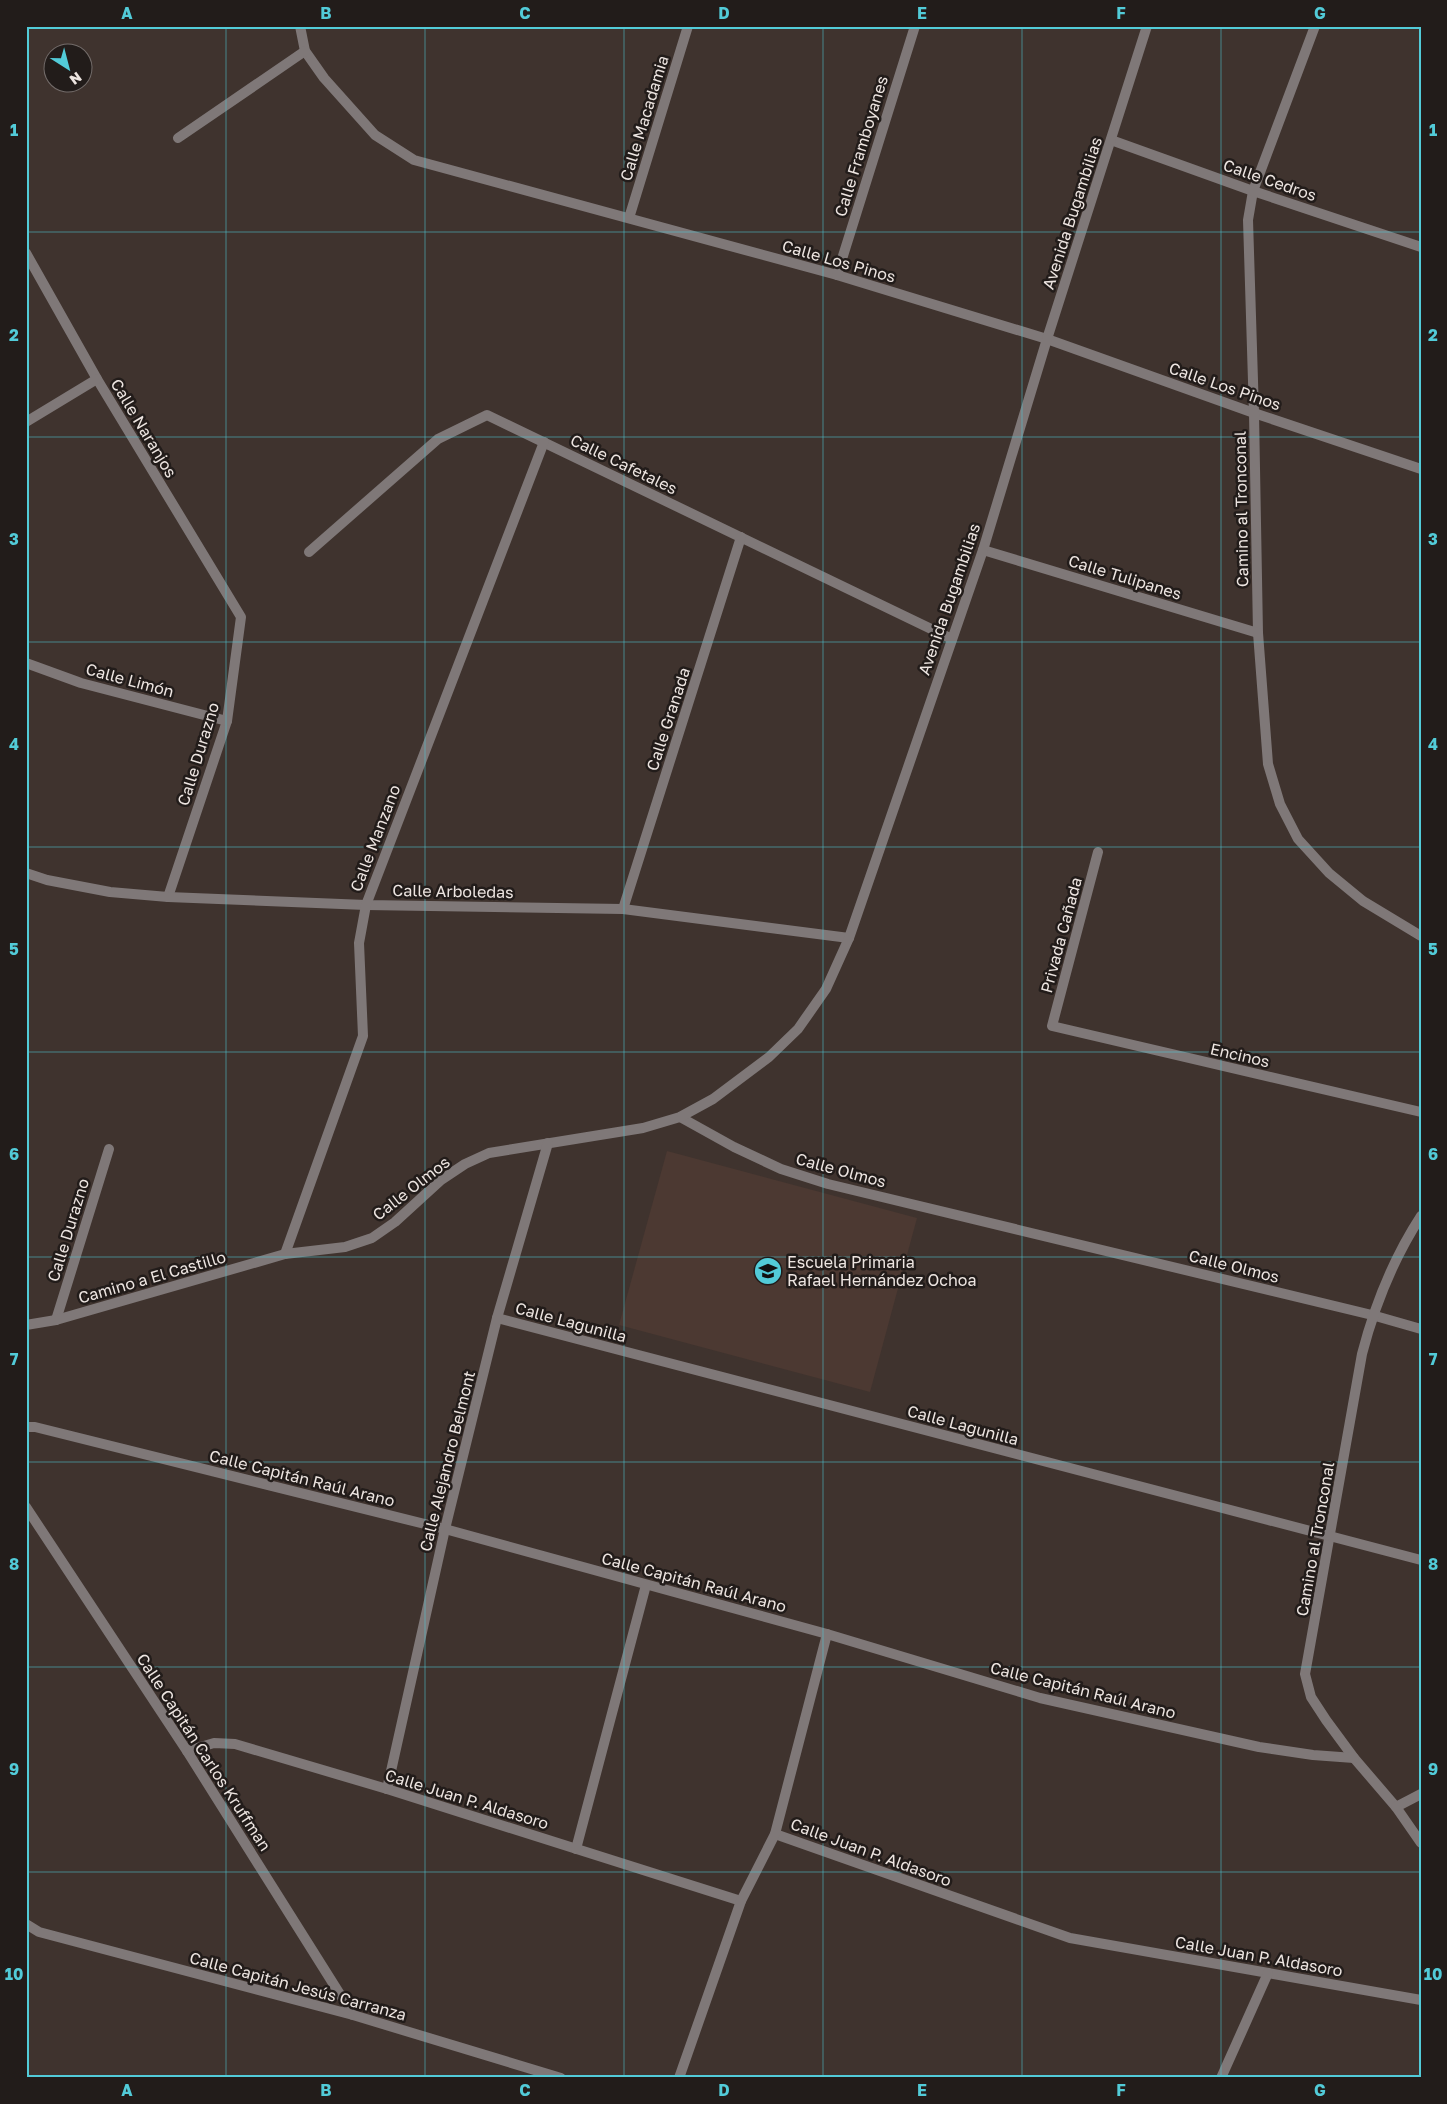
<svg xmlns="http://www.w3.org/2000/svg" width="1447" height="2104" font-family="'Golos Text',sans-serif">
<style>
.built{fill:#4c3932}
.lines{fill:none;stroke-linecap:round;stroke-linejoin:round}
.minor{stroke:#7f7878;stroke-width:10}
.grid{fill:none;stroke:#52cbd8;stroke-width:1;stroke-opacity:0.55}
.labels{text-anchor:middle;stroke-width:5;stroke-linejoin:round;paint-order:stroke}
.street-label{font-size:16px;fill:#ede5e1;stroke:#221c1a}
.poi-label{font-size:16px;fill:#ede5e1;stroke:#221c1a;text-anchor:start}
.neatline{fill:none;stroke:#52cbd8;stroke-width:2}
.grid-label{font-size:16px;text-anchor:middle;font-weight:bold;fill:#52cbd8}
</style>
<rect width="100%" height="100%" fill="#3f332e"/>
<polygon class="built" points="667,1151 917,1218 870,1392 619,1325"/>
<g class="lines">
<g class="minor">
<polyline points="300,26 305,51 324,78 375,135 414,160 837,275 1047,339 1254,413 1421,469"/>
<polyline points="1315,26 1253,191 1248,220 1254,413 1258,633 1268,764 1280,804 1298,839 1329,873 1363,901 1421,936"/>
<polyline points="178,138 305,51"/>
<polyline points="1111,140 1253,191 1421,247"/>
<polyline points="629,218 688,26"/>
<polyline points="26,253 97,379 241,617 227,721 168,897"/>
<polyline points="837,275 915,26"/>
<polyline points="26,422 97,379"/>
<polyline points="983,550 1258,633"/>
<polyline points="309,552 438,439 487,415 952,639"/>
<polyline points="26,663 81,683 227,721"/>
<polyline points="1098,852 1052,1026 1421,1112"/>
<polyline points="26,873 47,880 110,892 168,897 366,905 623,909 849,938"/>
<polyline points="623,909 741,537"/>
<polyline points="680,1117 734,1147 781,1169 828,1184 1372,1315 1421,1329"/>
<path d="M1421 1216C1393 1259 1375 1304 1362 1354L1305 1674 1311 1697 1326 1720 1354 1758 1396 1807 1421 1843"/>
<polyline points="285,1254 363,1036 359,943 366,905 544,442"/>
<polyline points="497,1318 1421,1560"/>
<polyline points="56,1320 109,1149"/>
<polyline points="26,1325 56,1320 285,1254 345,1247 372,1238 395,1222 441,1180 465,1164 489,1153 643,1128 680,1117 713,1099 769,1057 798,1029 826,989 849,938 983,550 1047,339 1147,26"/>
<polyline points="26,1427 35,1427 445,1529 827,1634 1040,1698 1259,1747 1313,1755 1354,1758"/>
<polyline points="26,1507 187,1751 353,2015"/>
<polyline points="187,1751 214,1743 235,1744 387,1789 741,1901"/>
<polyline points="387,1789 445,1529 497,1318 548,1143"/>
<polyline points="1396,1807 1421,1794"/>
<polyline points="775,1834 1070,1938 1421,2000"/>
<polyline points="576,1849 646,1585"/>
<polyline points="26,1924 39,1932 353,2015 561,2078"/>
<polyline points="679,2078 741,1901 775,1834 827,1634"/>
<polyline points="1221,2078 1268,1973"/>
</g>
</g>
<path class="grid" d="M226 26V2078M425 26V2078M624 26V2078M823 26V2078M1022 26V2078M1221 26V2078M26 232H1421M26 437H1421M26 642H1421M26 847H1421M26 1052H1421M26 1257H1421M26 1462H1421M26 1667H1421M26 1872H1421"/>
<defs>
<symbol id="school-disc" viewBox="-11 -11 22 22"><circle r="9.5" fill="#52cbd8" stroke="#221c1a"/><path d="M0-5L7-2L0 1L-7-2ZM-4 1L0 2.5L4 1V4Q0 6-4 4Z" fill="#111"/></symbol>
</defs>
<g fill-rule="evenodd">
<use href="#school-disc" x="752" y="1255" width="32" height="32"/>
</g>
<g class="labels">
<g class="street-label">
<text transform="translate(644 118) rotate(-73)" y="6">Calle Macadamia</text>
<text transform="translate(861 146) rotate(-73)" y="6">Calle Framboyanes</text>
<text transform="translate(1270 180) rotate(19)" y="6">Calle Cedros</text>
<text transform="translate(1072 213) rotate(-72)" y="6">Avenida Bugambilias</text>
<text transform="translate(839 261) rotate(16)" y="6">Calle Los Pinos</text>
<text transform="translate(1225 386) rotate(19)" y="6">Calle Los Pinos</text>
<text transform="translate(144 428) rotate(59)" y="6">Calle Naranjos</text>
<text transform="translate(624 464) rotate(26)" y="6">Calle Cafetales</text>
<text transform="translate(1241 509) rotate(-91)" y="6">Camino al Tronconal</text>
<text transform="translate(1125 577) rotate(17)" y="6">Calle Tulipanes</text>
<text transform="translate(949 599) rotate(-71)" y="6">Avenida Bugambilias</text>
<text transform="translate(130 680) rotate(15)" y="6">Calle Limón</text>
<text transform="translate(668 719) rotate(-72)" y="6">Calle Granada</text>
<text transform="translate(198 754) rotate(-73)" y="6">Calle Durazno</text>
<text transform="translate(375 838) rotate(-69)" y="6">Calle Manzano</text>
<text transform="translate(453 891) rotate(1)" y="6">Calle Arboledas</text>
<text transform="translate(1061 935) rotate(-75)" y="6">Privada Cañada</text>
<text transform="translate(1240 1055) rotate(13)" y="6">Encinos</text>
<text transform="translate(841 1170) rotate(15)" y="6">Calle Olmos</text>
<text transform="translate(411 1188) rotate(-38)" y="6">Calle Olmos</text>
<text transform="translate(68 1230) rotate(-73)" y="6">Calle Durazno</text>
<text transform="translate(1234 1266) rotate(14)" y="6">Calle Olmos</text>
<text transform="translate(152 1277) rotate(-16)" y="6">Camino a El Castillo</text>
<text transform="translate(571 1322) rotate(15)" y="6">Calle Lagunilla</text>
<text transform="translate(963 1425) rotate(15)" y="6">Calle Lagunilla</text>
<text transform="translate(447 1461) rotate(-76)" y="6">Calle Alejandro Belmont</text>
<text transform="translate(302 1478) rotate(14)" y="6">Calle Capitán Raúl Arano</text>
<text transform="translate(1315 1539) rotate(-80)" y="6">Camino al Tronconal</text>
<text transform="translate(694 1582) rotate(15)" y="6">Calle Capitán Raúl Arano</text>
<text transform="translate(1083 1690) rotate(14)" y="6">Calle Capitán Raúl Arano</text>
<text transform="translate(204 1752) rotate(57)" y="6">Calle Capitán Carlos Kruffman</text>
<text transform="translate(467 1799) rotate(17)" y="6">Calle Juan P. Aldasoro</text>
<text transform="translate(871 1852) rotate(20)" y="6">Calle Juan P. Aldasoro</text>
<text transform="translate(1259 1956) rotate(10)" y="6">Calle Juan P. Aldasoro</text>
<text transform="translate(298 1986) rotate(15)" y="6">Calle Capitán Jesús Carranza</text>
</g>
<g class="poi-label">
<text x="787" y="1268">Escuela Primaria<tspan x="787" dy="18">Rafael Hernández Ochoa</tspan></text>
</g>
</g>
<rect width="1447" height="2104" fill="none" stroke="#221c1a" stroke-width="55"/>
<g transform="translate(68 68) rotate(144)"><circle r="24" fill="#221c1a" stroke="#736c6a"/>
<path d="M0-4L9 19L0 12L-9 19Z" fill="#52cbd8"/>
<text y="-8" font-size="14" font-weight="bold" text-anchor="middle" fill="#ede5e1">N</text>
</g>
<rect x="28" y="28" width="1392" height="2048" class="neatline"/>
<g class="grid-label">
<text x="127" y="19">A</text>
<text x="326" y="19">B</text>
<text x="525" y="19">C</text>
<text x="724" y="19">D</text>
<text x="922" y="19">E</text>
<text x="1121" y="19">F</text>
<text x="1320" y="19">G</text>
<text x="14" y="136">1</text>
<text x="1433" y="136">1</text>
<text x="14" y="341">2</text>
<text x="1433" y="341">2</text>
<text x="14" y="545">3</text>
<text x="1433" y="545">3</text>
<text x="14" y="750">4</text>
<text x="1433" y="750">4</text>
<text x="14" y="955">5</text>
<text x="1433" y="955">5</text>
<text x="14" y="1160">6</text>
<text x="1433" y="1160">6</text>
<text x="14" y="1365">7</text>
<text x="1433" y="1365">7</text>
<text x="14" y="1570">8</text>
<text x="1433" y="1570">8</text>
<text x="14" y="1775">9</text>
<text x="1433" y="1775">9</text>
<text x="14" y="1980">10</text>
<text x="1433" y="1980">10</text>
<text x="127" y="2096">A</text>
<text x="326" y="2096">B</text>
<text x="525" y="2096">C</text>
<text x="724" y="2096">D</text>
<text x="922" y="2096">E</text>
<text x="1121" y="2096">F</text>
<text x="1320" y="2096">G</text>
</g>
</svg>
